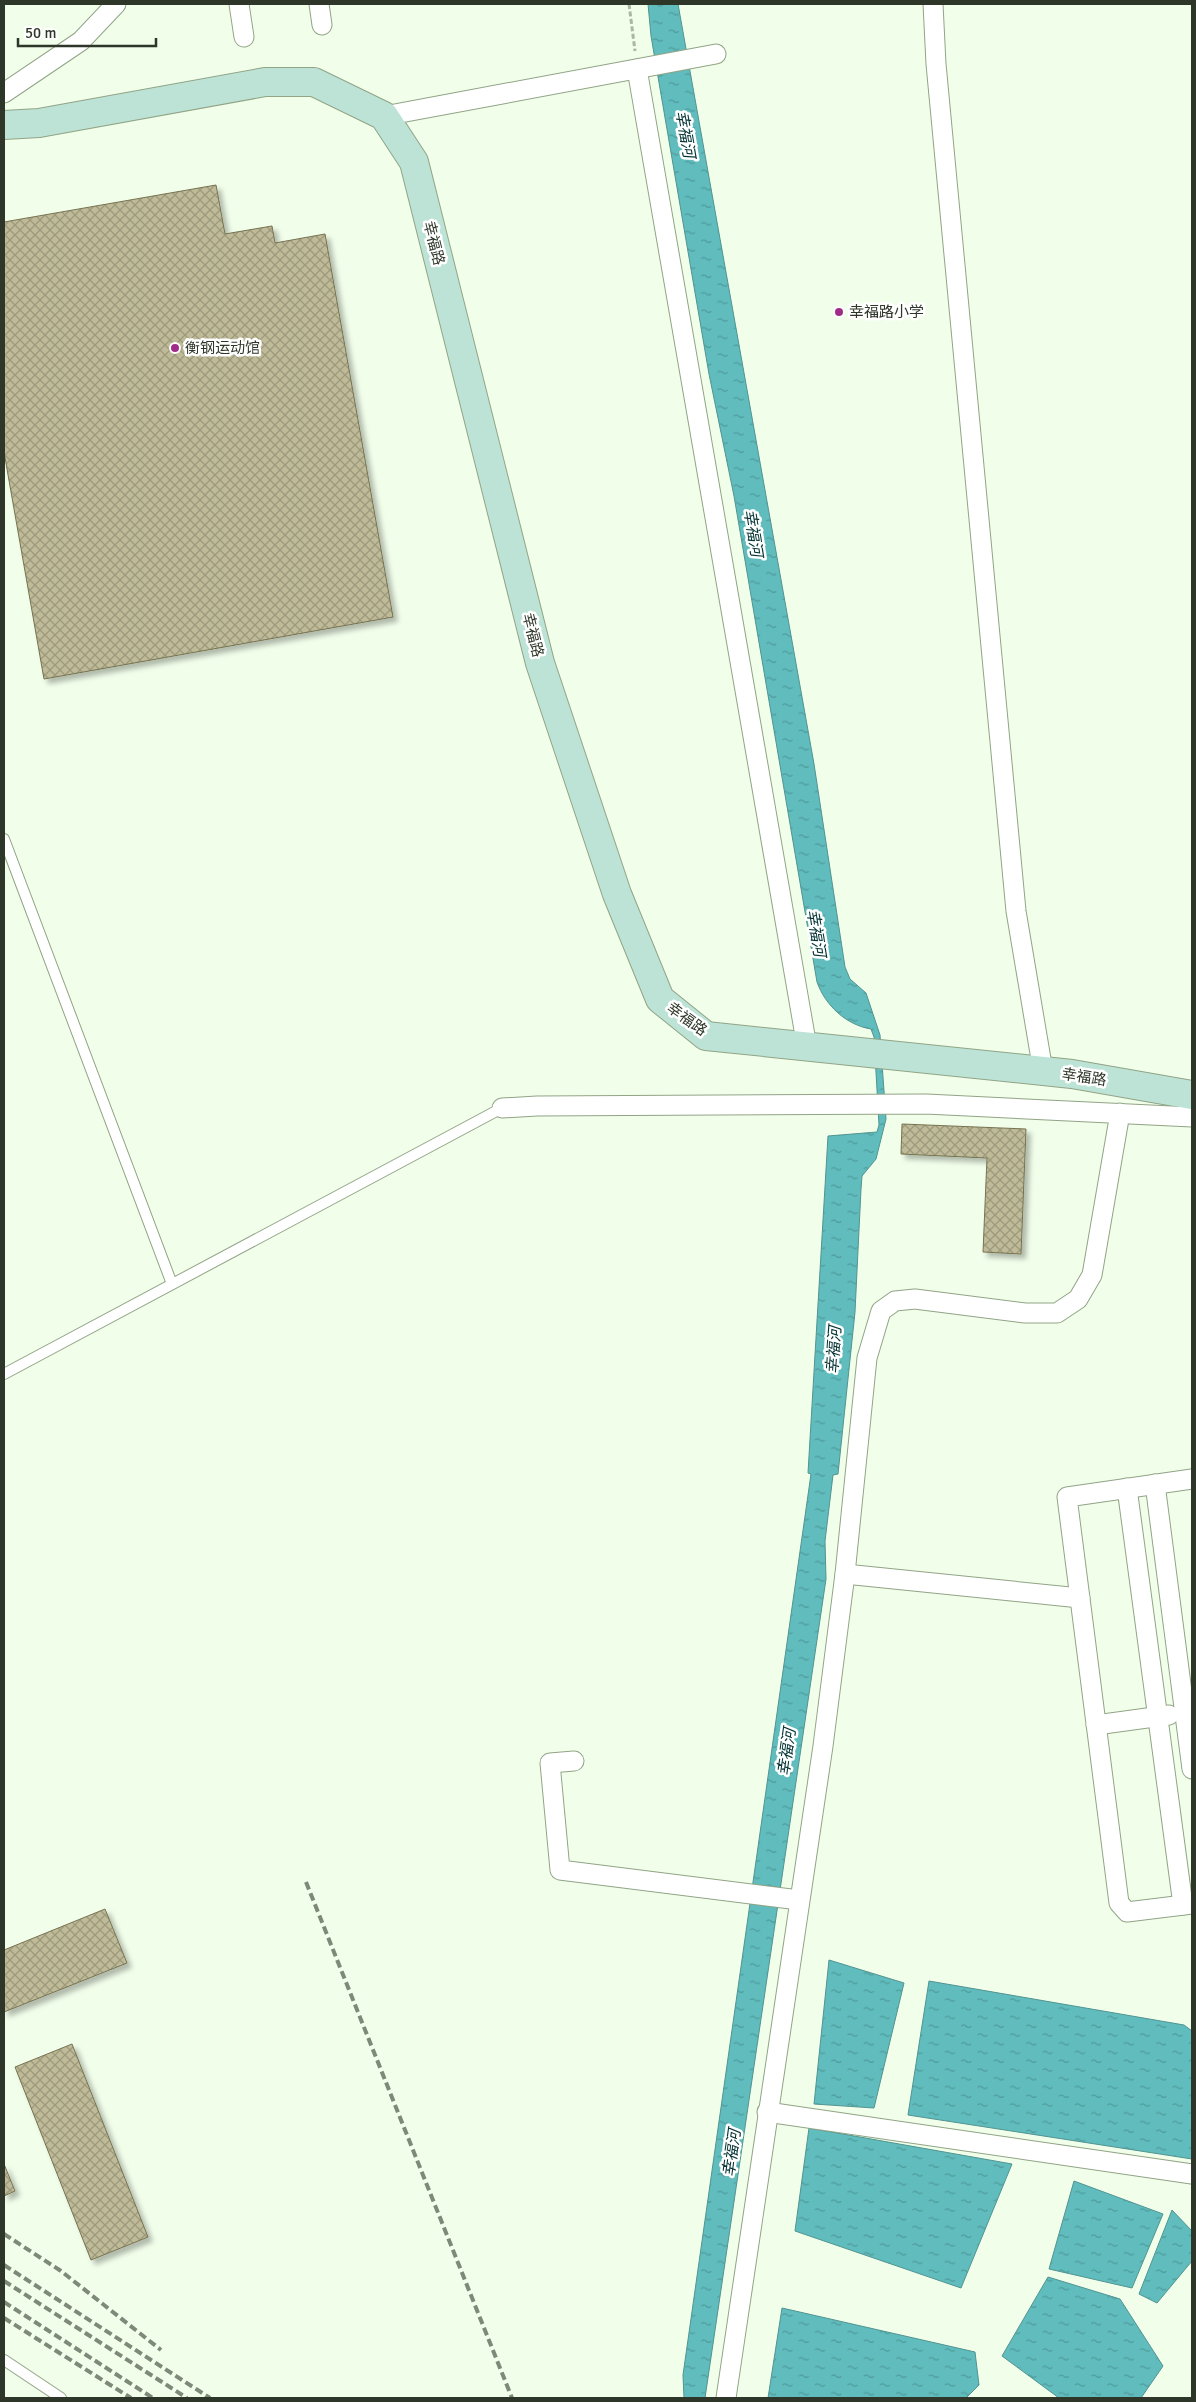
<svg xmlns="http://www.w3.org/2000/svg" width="1196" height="2402" font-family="Signika,'Noto Sans SC',sans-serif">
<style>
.water{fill:url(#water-ripples);stroke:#519491}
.building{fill:url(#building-cross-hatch);stroke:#767351;filter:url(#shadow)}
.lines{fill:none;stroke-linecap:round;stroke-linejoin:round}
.lane-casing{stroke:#91a486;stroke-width:12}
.street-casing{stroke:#91a486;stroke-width:21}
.secondary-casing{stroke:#91a486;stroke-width:30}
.path{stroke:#abb6a4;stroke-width:3;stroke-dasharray:5 2.5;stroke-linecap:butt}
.lane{stroke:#fff;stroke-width:10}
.street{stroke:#fff;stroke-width:19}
.secondary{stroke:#bde3d6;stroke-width:28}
.rail{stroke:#7f8979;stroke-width:4;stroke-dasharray:8 4;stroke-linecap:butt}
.poi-dot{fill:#9f2c87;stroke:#fff;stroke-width:2}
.labels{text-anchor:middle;stroke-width:5;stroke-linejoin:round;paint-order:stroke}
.street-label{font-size:15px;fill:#2e3629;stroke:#fff}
.poi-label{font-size:15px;fill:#2e3629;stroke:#fff;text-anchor:start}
.water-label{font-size:16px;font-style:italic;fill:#053334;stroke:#fff}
</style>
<defs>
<pattern id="water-ripples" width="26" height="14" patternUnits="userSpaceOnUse" patternTransform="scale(1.25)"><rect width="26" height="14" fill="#60bcbd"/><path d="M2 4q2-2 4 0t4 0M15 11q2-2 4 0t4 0" fill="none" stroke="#509a9a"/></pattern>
<pattern id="building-cross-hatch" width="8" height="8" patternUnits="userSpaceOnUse" patternTransform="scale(1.25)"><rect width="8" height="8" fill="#bfbb98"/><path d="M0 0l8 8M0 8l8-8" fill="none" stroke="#9c997c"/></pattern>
<filter id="shadow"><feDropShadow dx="4.5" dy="4.5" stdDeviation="2.5" flood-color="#0004"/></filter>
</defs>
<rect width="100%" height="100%" fill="#f1feea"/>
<g class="water">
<path d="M648 4H678L814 764 845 967 850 979 866 993 880 1035 886 1119 876 1159 862 1176 861 1189 855 1312 838 1474 833 1475 825 1541 826 1579 705 2398H684L683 2375 811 1474 808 1473 828 1136 877 1132 879 1125 874 1037 871 1029C846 1025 825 1005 817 982L734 496 709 374 651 36Z"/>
<polygon points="829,1960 904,1983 874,2108 814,2104"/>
<polygon points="929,1981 1184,2025 1192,2031 1192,2159 908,2115"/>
<polygon points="809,2128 1012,2164 961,2288 795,2231"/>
<polygon points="1074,2181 1163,2214 1132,2288 1049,2269"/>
<polygon points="1172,2210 1192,2231 1192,2261 1157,2303 1139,2294"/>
<polygon points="1048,2277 1120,2299 1163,2366 1141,2398 1059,2398 1002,2356"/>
<polygon points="782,2308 975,2352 979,2385 966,2398 768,2398"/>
</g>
<g class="building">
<polygon points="216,185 225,234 272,226 275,243 325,234 393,617 44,679 4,452 4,222"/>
<polygon points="902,1124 1026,1129 1021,1254 983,1252 987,1158 901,1154"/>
<polygon points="105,1909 127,1963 4,2012 4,1950"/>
<polygon points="72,2044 148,2237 91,2260 15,2067"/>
<polygon points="4,2164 15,2191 4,2196"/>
</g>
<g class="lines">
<defs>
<g id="lane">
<polyline points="4,839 172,1284"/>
<polyline points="4,1374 502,1108"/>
<polyline points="4,2360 61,2398"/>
</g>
<g id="street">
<polyline points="239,4 244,37"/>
<polyline points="319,4 322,25"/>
<polyline points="933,4 936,64 1016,911 1043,1071"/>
<polyline points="637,69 807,1047"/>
<polyline points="4,93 81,41 116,4"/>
<polyline points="384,116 716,54"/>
<polyline points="502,1108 537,1106 926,1104 1192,1117"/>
<polyline points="1192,1479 1067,1497 1119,1903 1127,1912 1192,1904"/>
<polyline points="1155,1484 1192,1769"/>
<polyline points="1127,1488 1183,1905"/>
<polyline points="845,1574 1080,1598"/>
<polyline points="1096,1725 1169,1715"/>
<polyline points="574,1761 550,1763 560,1870 799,1900"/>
<polyline points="767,2112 1192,2174"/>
<polyline points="726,2398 823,1746 845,1574 867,1358 881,1311 895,1301 915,1299 1025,1313 1057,1313 1078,1299 1092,1275 1120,1113"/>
</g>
<polyline id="secondary" points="4,125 39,123 265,82 314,82 384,116 414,162 540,663 617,894 660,999 706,1036 1072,1074 1192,1095"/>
</defs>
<use href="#lane" class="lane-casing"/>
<use href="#street" class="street-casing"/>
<use href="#secondary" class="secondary-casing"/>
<polyline class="path" points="629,4 635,51"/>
<use href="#lane" class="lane"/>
<use href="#street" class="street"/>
<use href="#secondary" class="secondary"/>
<g class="rail">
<polyline points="306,1882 512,2398"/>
<polyline points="4,2234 61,2271 161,2350"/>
<polyline points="4,2265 210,2398"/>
<polyline points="4,2281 187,2398"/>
<polyline points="4,2302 153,2398"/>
<polyline points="4,2318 131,2398"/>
</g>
</g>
<g class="poi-dot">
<circle cx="839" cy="312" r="5"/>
<circle cx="175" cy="348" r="5"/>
</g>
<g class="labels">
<g class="street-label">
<text transform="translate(434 243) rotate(76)" y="5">幸福路</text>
<text transform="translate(533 635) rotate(76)" y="5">幸福路</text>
<text transform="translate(687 1019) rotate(36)" y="5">幸福路</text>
<text transform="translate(1084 1077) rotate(9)" y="5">幸福路</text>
</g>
<g class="poi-label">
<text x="849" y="317">幸福路小学</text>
<text x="185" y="353">衡钢运动馆</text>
</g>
<g class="water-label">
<text transform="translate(686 134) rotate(80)" y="6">幸福河</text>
<text transform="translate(754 533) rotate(81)" y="6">幸福河</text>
<text transform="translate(817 933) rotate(81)" y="6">幸福河</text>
<text transform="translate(833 1350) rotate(-86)" y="6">幸福河</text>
<text transform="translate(786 1752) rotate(-82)" y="6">幸福河</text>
<text transform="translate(731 2153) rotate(-82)" y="6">幸福河</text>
</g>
</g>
<rect width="1196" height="2402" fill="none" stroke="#2e3629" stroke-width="10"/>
<path d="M18 38v8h138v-8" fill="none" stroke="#2e3629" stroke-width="2.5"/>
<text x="25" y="38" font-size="15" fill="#2e3629" stroke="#ffffff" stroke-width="4" paint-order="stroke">50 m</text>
</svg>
